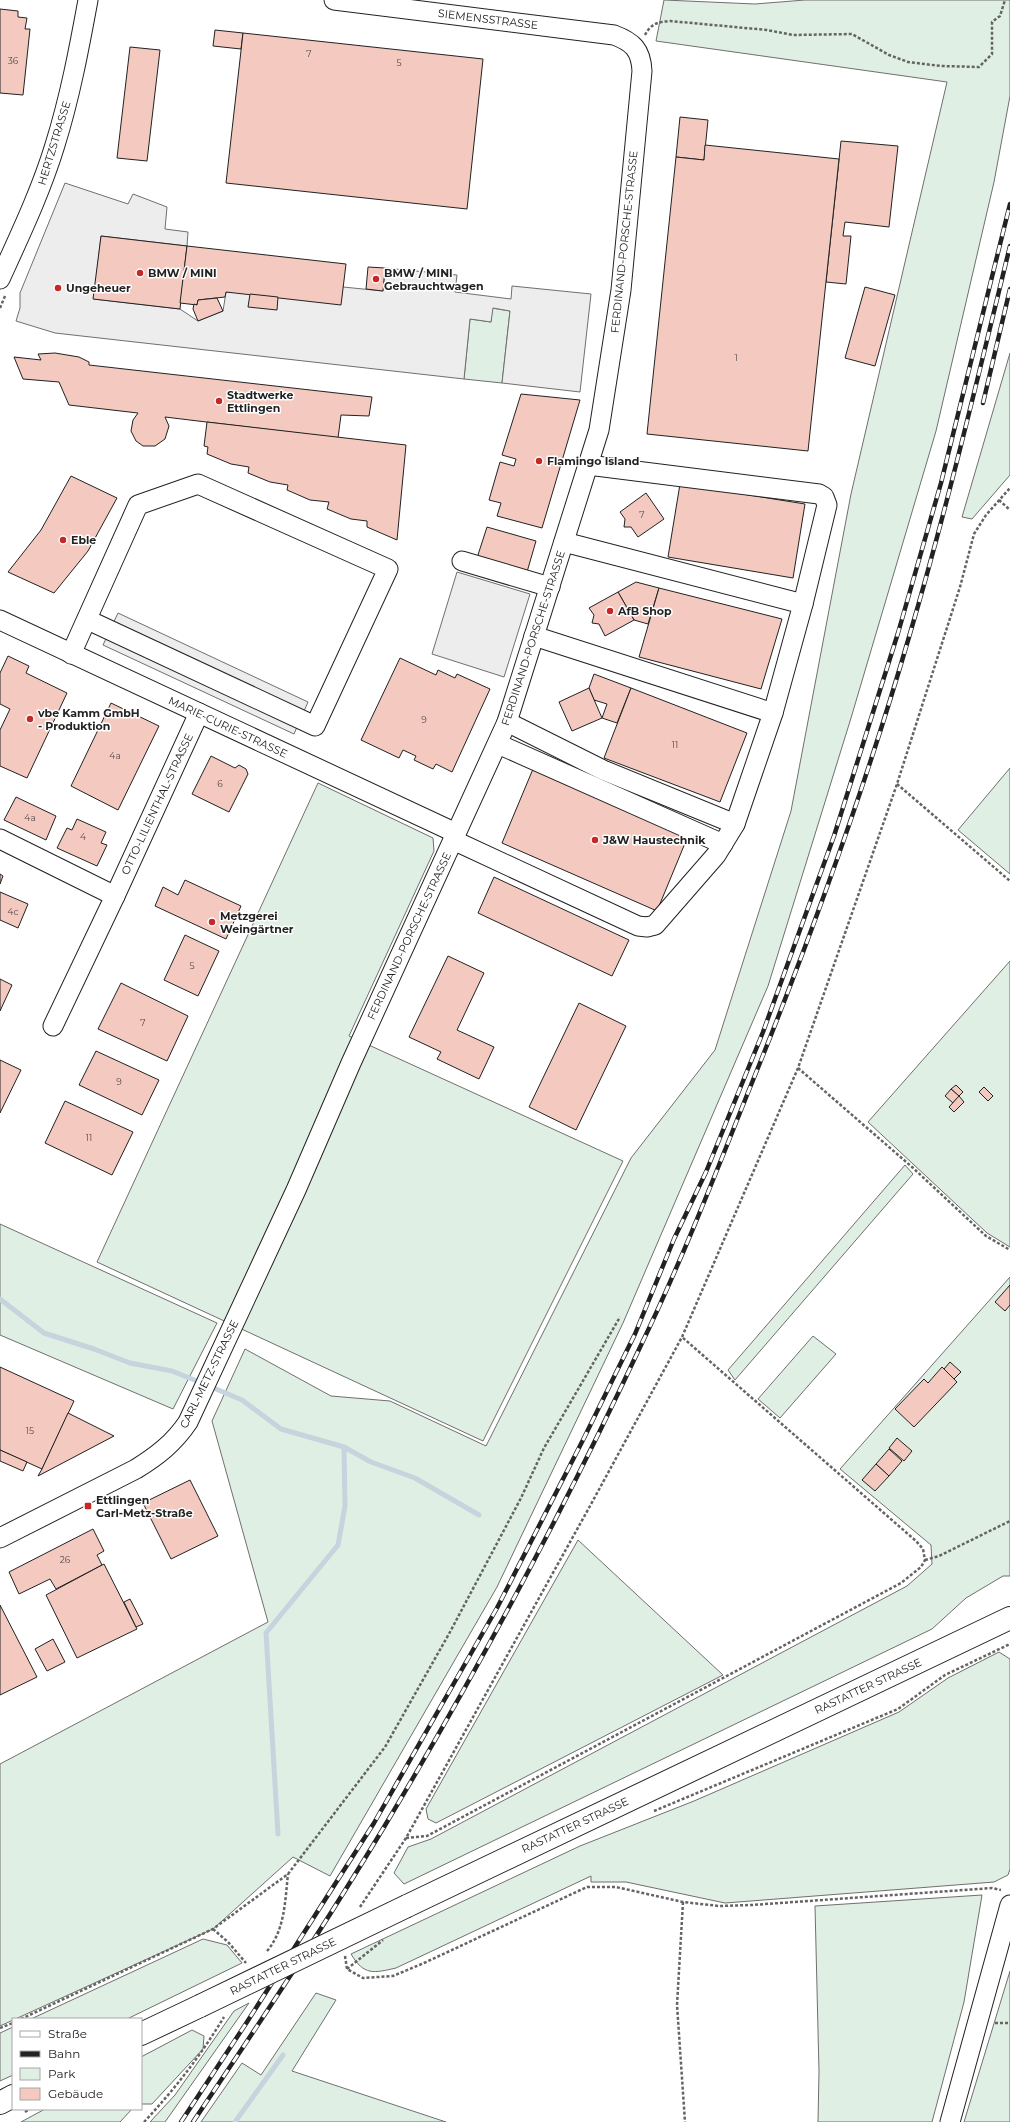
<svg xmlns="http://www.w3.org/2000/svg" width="1010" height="2122" font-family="Montserrat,sans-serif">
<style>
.green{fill:#e0efe3;stroke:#6f6f6f}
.parking{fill:#ededed;stroke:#6f6f6f}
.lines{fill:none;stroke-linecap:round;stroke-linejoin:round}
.stream{stroke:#c7d3dd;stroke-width:5}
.building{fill:#f3c9c0;stroke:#222}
.minor-casing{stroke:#222;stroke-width:21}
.major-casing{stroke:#222;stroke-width:24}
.path{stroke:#646464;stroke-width:2.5;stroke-dasharray:3 2;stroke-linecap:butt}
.minor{stroke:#fff;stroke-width:19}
.major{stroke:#fff;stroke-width:22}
.rail-casing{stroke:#222;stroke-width:4.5}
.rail{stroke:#fff;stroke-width:3;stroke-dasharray:9;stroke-linecap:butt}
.major-bridge-casing{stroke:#222;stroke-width:24;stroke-linecap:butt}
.major-bridge{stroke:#fff;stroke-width:22}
.poi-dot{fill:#c62828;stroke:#fff;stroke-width:1.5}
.labels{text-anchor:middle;stroke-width:3;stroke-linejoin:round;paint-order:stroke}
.number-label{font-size:9px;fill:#564c4a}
.street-label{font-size:11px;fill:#222;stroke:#fff}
.poi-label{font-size:11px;font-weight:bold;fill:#222;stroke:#fff;text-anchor:start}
</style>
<rect width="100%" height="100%" fill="#fff"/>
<g class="green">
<polygon points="664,0 755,4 805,0 1010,0 1010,96 994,182 936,431 851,718 768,986 623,1323 497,1587 330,1876 293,1857 213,1929 0,2026 0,1764 268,1622 212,1421 245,1349 331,1396 390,1401 486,1446 631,1158 715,1050 791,811 851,494 947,82 656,41"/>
<polygon points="492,308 510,311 502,383 464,379 470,319 491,322"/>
<polygon points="1010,353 1010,475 972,519 962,517"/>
<polygon points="1010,768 1010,874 958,830"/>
<polygon points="318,783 433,838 434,851 349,1036 623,1161 483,1441 97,1262"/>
<polygon points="1010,961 1010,1247 987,1233 868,1122"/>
<polygon points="905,1165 913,1174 735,1380 728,1370"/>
<polygon points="0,1224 217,1323 173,1409 0,1335"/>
<polygon points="1010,1277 1010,1576 1003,1576 966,1598 932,1629 404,1884 394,1873 408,1847 431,1839 907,1586 932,1564 931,1545 840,1469"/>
<polygon points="813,1336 836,1354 780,1418 758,1399"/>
<polygon points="578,1540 723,1675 436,1823 428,1819 426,1809"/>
<path d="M999 1652 1010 1659V1869L1008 1875 994 1882 725 1903 626 1882H591V1876L396 1968C374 1973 364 1976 351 1954L580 1846 694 1801 899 1712 948 1678Z"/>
<polygon points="982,1895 964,2002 932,2122 818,2122 819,2071 815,1906"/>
<polygon points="203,1939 227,1945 242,1963 127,2019 31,2019"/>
<polygon points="1010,1971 1010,2122 964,2122"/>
<polygon points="316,1993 336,2000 292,2071 446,2122 201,2122 242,2063 261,2075"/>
<polygon points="249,2003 165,2122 150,2122 175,2095 234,2011"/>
<polygon points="13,2027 13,2075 0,2081 0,2033"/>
<polygon points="192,2030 204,2036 203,2049 152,2104 141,2104 141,2057"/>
<polygon points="45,2109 132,2109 120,2122 21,2122"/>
</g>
<g class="parking">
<polygon points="65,183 128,204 133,194 167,207 165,229 188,232 187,246 101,236 94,299 180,309 198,321 223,311 226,292 343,287 383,291 385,268 457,275 455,292 511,299 512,286 591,294 580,392 502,383 510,311 493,308 491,322 470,319 464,379 55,333 16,321 20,308 20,293"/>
<polygon points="457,572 530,594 504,677 432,654"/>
<polygon points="118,613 308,702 294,734 103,645"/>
</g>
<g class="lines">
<g class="stream">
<polyline points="0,1299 44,1333 94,1349 130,1363 172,1371 202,1383"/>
<polyline points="209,1386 242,1400 281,1429 344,1447 371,1462 415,1478 479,1515"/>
<polyline points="278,1834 266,1633 338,1545 345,1506 344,1447"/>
<polyline points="235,2122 283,2055"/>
</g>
</g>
<g class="building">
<polygon points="0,9 18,11 18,17 27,18 25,29 30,29 23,95 0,93"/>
<polygon points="215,30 243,33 241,49 213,46"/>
<polygon points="243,33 483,59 467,209 226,183"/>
<polygon points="130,47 160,50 147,161 117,158"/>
<polygon points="680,117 708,120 704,160 676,157"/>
<polygon points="841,141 898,146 889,227 845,222 843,236 851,236 846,284 826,282"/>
<polygon points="705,145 839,159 808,451 647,434 676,157 704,160"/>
<polygon points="101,236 187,246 180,309 93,299"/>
<polygon points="187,246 346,264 341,305 226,292 225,297 198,300 197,305 180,303"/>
<polygon points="368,267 385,268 383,291 366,289"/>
<polygon points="865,287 895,295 875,366 845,358"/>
<polygon points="250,294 278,297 277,310 248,307"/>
<polygon points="217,298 223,311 198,321 193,309 194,304 197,305 198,300"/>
<polygon points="55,353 79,357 89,362 89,365 372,397 369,416 341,415 338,438 165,417 169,426 165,439 155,446 143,446 136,441 131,431 133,420 138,413 69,405 59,382 23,379 14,357 41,360 38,354"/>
<polygon points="521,394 580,400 542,528 497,516 501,503 489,500 500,462 514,466 516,459 502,455"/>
<polygon points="207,422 406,445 397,540 367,527 367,521 351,519 327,509 329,502 310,500 287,490 288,485 270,482 248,473 249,467 231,464 207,454 208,447 204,446"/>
<polygon points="71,476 117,498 88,551 54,593 8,572 41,530"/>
<polygon points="680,484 805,504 793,578 668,557"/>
<polygon points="646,493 664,519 638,537 631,527 624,527 625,519 620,512"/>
<polygon points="487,527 536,541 527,572 477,558"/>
<polygon points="636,582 659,588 648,624 634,620 618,592"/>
<polygon points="659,588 782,619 761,689 639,657"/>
<polygon points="618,592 634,620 605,636 599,624 592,623 594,615 589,608"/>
<polygon points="8,656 29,666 26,673 67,693 27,778 0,766 0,730 10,709 0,704 0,673"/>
<polygon points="400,658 436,675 438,670 455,678 457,674 490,689 452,772 436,764 433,769 414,760 416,756 403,750 399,758 361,740"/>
<polygon points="594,674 631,688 617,723 602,718 607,704 594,700 589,688"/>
<polygon points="589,688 602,718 572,731 559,702"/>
<polygon points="631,688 747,733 720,802 604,758"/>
<polygon points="111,703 159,726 118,810 71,786"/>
<polygon points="211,756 235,768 239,765 246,769 248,774 229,812 192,794"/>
<polygon points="533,769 688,836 657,911 502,843"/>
<polygon points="16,797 56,816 46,840 4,820"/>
<polygon points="77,819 106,832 101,843 107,845 97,866 57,848 67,828 72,830"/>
<polygon points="0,874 3,876 0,884"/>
<polygon points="494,877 629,940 612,976 478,913"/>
<polygon points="185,880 241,906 226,939 155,906 163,887 178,895"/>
<polygon points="0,892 28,904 18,928 0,920"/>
<polygon points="185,935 219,951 198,996 164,980"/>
<polygon points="448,956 484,973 457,1030 494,1047 479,1079 437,1059 441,1052 409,1037"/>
<polygon points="0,979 12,985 0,1011"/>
<polygon points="121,983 188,1016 167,1061 98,1029"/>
<polygon points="579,1003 626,1026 576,1130 529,1107"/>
<polygon points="96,1051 159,1080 142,1115 79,1085"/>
<polygon points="0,1060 21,1070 0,1113"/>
<polygon points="956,1085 963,1092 959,1096 951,1089"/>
<polygon points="984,1087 993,1096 988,1101 979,1092"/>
<polygon points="951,1089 959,1096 953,1103 945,1096"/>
<polygon points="959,1096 964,1102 954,1112 949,1107"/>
<polygon points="65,1101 133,1132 112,1175 45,1143"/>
<polygon points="1010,1285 1010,1305 1005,1311 995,1302"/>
<polygon points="950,1362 961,1372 954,1379 944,1369"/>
<polygon points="0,1367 74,1401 42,1469 0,1450"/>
<polygon points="942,1367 957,1382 914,1427 895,1409 924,1379 928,1383"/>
<polygon points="68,1413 114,1436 38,1476 42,1469"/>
<polygon points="897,1438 912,1451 904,1461 889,1448"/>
<polygon points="889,1449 902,1461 889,1476 876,1464"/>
<polygon points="0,1450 27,1462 23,1471 0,1461"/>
<polygon points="876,1464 889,1476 875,1491 862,1480"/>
<polygon points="190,1480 218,1536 171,1559 143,1503"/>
<polygon points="93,1529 104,1551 97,1555 102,1565 56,1589 50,1579 19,1594 9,1572"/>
<polygon points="104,1564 137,1629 77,1658 46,1595"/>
<polygon points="130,1599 143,1624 136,1627 124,1602"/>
<polygon points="0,1605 37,1677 0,1695"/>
<polygon points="53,1639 65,1662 47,1671 35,1649"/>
</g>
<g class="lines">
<defs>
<g id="minor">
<path d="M0 279C20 235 41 191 55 145 70 97 79 49 88 0"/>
<polyline points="588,465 819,494 824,497 827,505 803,604"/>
<polyline points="564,542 803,604 773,713"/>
<polyline points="462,561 550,587"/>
<polyline points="0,620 456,833"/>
<polyline points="71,654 138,505 198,484 388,569 315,726 88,620"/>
<polyline points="507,722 603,770 735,824 773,713 534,636"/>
<polyline points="498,744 723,844"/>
<polyline points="0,839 115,896"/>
<polyline points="453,840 638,926 647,927 655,925 716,855 735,824"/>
<polyline points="53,1026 115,896 199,713"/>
<path d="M0 1538 136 1469C157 1456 174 1443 188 1422L296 1190 351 1063 507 722 599 430 621 290 642 71C641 50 633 42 614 35L334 0"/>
<polyline points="950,2122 1010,1905"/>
</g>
<g id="major">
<polyline points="407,1906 1010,1618"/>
<polyline points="141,2034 200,2006"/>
<polyline points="0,2103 13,2096"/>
</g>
</defs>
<use href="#minor" class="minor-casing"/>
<use href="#major" class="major-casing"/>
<g class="path">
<path d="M645 35C651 23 659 22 670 21L767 30 793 35 852 34 889 55 908 62 941 66 979 67 992 54V22L1000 16 1005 0"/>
<polyline points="0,308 5,296"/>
<polyline points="999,500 1010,510"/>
<polyline points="897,784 1010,881"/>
<polyline points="798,1068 912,1167 986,1236 1010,1250"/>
<polyline points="925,1560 939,1556 1010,1521"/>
<polyline points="654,1811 898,1709 945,1675 1010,1644"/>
<polyline points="406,1838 427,1836 901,1583 921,1567 925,1560 923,1549 916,1541 682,1337"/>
<polyline points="683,1902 677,2005 685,2122"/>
<polyline points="360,1907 406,1838 590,1506 682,1337 798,1068 897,784 960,587 974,534 986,515 1010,488"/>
<polyline points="213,1929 228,1942 246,1963"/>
<path d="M267 1951C285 1930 285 1901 288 1874"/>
<polyline points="345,1956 347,1969 363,1978 393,1976 424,1963 587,1887 616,1887 683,1902 719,1906 752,1905 992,1888 1001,1890"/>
<polyline points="347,1969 383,1940"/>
<polyline points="21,2019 213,1929 288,1874 385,1747 450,1632 521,1498 544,1448 620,1317"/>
<polyline points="995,2023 1010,2023"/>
<polyline points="0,2028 13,2023"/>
<polyline points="25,2112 30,2109"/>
<path d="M144 2122C175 2089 201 2055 224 2017"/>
</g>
<use href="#minor" class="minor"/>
<use href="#major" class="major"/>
<defs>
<g id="rail">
<polyline points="983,403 1010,289"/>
<polyline points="181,2122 247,2022 374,1823 497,1608 584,1438 635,1334 674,1239 706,1172 763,1032 834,836 898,633 941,483 1010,204"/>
<path d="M193 2122C258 2025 324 1927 384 1827 478 1670 565 1508 642 1343 681 1262 714 1178 747 1095 808 945 864 792 909 637 947 508 978 377 1010 246"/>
</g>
</defs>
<use href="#rail" class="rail-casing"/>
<use href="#rail" class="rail"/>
<defs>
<polyline id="major-bridge" points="200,2006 407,1906"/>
</defs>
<use href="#major-bridge" class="major-bridge-casing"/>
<use href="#major-bridge" class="major-bridge"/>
</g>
<g class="poi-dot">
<circle cx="140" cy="273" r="4"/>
<circle cx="376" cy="279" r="4"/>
<circle cx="58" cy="288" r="4"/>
<circle cx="219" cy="401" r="4"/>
<circle cx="539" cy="461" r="4"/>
<circle cx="63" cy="540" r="4"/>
<circle cx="610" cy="611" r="4"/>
<circle cx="30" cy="719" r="4"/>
<circle cx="595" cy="840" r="4"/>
<circle cx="212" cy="922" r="4"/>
<rect x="84" y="1502" width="8" height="8" rx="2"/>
</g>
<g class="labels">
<g class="number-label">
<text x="309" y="57">7</text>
<text x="13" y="64">36</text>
<text x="399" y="66">5</text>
<text x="736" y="361">1</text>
<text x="642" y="518">7</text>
<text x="424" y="723">9</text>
<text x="675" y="748">11</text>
<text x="115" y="759">4a</text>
<text x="220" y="787">6</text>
<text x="30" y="821">4a</text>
<text x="83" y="840">4</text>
<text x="13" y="915">4c</text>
<text x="192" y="969">5</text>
<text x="143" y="1026">7</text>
<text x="119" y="1085">9</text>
<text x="89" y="1141">11</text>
<text x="30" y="1434">15</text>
<text x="65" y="1563">26</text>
</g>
<g class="street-label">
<text transform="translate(488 19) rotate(7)" y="4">SIEMENSSTRASSE</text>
<text transform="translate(54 143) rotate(-73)" y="4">HERTZSTRASSE</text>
<text transform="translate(624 242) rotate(-84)" y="4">FERDINAND-PORSCHE-STRASSE</text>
<text transform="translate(533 638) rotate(-72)" y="4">FERDINAND-PORSCHE-STRASSE</text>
<text transform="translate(228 727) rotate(25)" y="4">MARIE-CURIE-STRASSE</text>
<text transform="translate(157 804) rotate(-65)" y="4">OTTO-LILIENTHAL-STRASSE</text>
<text transform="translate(409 936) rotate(-65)" y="4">FERDINAND-PORSCHE-STRASSE</text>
<text transform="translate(209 1374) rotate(-64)" y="4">CARL-METZ-STRASSE</text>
<text transform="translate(868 1686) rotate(-25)" y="4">RASTATTER STRASSE</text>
<text transform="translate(575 1825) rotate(-25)" y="4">RASTATTER STRASSE</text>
<text transform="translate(283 1966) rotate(-26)" y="4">RASTATTER STRASSE</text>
</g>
<g class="poi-label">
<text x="148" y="277">BMW / MINI</text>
<text x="384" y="277">BMW / MINI<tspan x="384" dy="13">Gebrauchtwagen</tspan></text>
<text x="66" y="292">Ungeheuer</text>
<text x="227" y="399">Stadtwerke<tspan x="227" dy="13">Ettlingen</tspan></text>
<text x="547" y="465">Flamingo Island</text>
<text x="71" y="544">Eble</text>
<text x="618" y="615">AfB Shop</text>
<text x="38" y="717">vbe Kamm GmbH<tspan x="38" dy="13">- Produktion</tspan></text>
<text x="603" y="844">J&amp;W Haustechnik</text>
<text x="220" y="920">Metzgerei<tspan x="220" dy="13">Weingärtner</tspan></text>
<text x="96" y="1504">Ettlingen<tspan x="96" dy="13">Carl-Metz-Straße</tspan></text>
</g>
</g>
<rect x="12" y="2018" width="130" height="92" fill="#ffffff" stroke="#a7a7a7"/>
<rect x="20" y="2031" width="20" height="6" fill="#ffffff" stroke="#a7a7a7"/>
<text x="48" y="2038" font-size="12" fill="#222222">Straße</text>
<rect x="20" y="2051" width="20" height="6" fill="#222222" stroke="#a7a7a7"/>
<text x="48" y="2058" font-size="12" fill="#222222">Bahn</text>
<rect x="20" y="2068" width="20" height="12" fill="#e0efe3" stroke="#a7a7a7"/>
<text x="48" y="2078" font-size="12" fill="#222222">Park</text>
<rect x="20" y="2088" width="20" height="12" fill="#f3c9c0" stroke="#a7a7a7"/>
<text x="48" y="2098" font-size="12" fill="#222222">Gebäude</text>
</svg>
